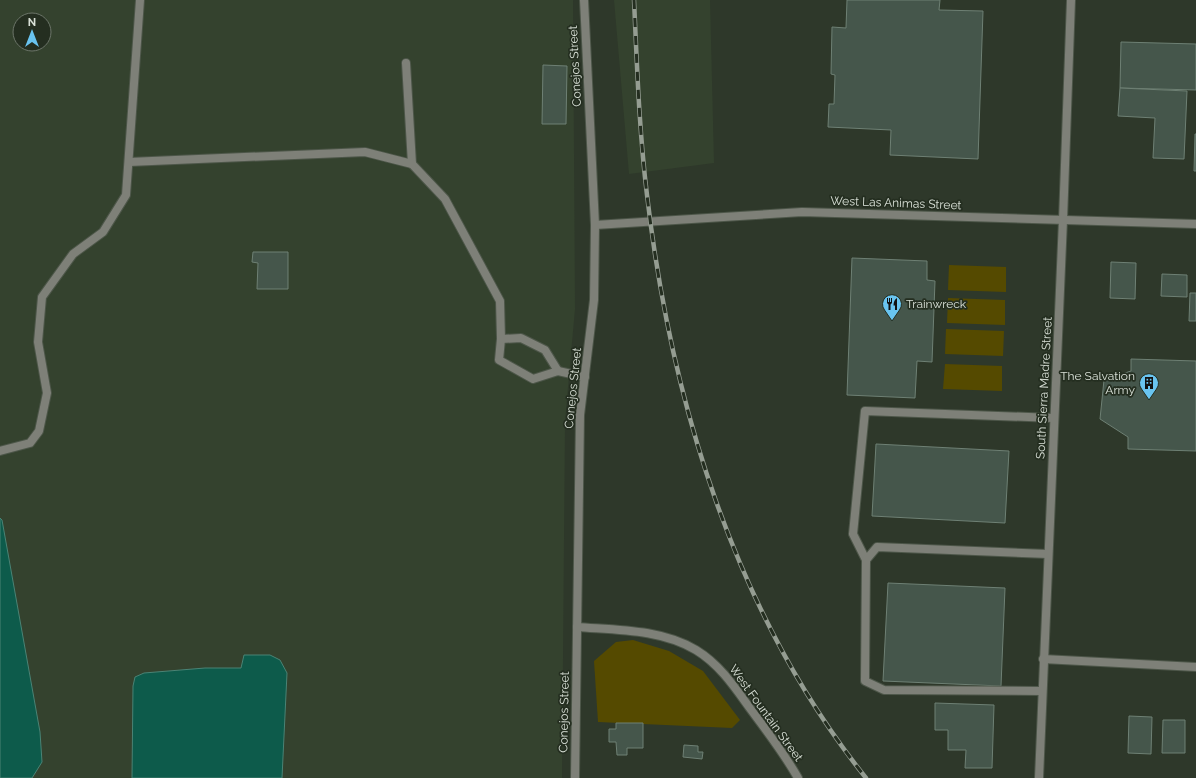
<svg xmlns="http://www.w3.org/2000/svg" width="1196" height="778" font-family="Raleway,sans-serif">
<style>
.built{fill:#34422e;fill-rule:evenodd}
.green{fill:#554a00}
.water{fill:#0d5b4b;stroke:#4a8375}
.building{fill:#45564b;stroke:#6e8074}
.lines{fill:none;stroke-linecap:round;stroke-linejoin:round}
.service-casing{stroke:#4d5649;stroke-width:10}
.minor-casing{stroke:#4d5649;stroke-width:10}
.tertiary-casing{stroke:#4d5649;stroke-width:10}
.service{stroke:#7e8078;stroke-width:8}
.minor{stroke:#7e8078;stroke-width:8}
.tertiary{stroke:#7e8078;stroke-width:8}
.rail-casing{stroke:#959d92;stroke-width:4.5}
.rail{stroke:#242e20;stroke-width:3;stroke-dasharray:9;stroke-linecap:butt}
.labels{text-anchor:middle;stroke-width:3.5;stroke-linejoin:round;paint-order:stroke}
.street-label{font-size:12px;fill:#d9e0d7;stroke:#242e20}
.poi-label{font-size:12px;fill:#d9e0d7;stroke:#242e20;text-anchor:start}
</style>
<rect width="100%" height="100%" fill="#2e382a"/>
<g class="built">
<path d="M0 0H573L575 309 565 421 562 778H0ZM20 20H44V44H20Z"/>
<polygon points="614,0 710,0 714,163 629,174"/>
</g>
<g class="green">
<polygon points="949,265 1006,267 1006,292 948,290"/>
<polygon points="948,298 1005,300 1005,325 947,323"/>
<polygon points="946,329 1004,331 1003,356 945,354"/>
<polygon points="945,364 1002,366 1002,391 943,389"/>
<polygon points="633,640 669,651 703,671 740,720 732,728 598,722 594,661 616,642"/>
</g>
<g class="water">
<polygon points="0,518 2,520 40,732 42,762 32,778 0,778"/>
<polygon points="244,655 270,655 280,660 287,673 282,778 132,778 133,686 135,677 144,673 205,668 241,668"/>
</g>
<g class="building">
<polygon points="847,0 940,0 939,10 983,11 978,159 890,155 891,130 828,127 829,104 834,104 835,75 831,74 832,27 846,28"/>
<polygon points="1121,42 1196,44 1196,90 1120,88"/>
<polygon points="543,65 567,66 566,124 542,124"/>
<polygon points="1120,88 1187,91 1184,159 1153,158 1155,118 1118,116"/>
<polygon points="1195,134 1196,134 1196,171 1194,171"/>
<polygon points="253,252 288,252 288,289 257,289 258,263 252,262"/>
<polygon points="852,258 927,261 927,280 935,281 932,362 917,361 915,398 847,395"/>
<polygon points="1111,262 1136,263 1135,299 1110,298"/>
<polygon points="1162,274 1187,275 1187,297 1161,296"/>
<polygon points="1190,293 1196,293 1196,321 1189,321"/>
<polygon points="1131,359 1196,361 1196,451 1128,449 1128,437 1100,419 1104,380 1131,371"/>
<polygon points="876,444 1009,451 1005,523 872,516"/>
<polygon points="888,583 1005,588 1001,686 883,681"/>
<polygon points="935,703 994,705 992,768 965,768 966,750 948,750 948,730 935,730"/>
<polygon points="1129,716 1152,717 1151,754 1128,753"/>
<polygon points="1163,720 1185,720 1185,753 1162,753"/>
<polygon points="616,723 643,723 643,748 627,748 627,755 617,755 616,742 609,742 609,729 616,729"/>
<polygon points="684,745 698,746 698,752 703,752 702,759 683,757"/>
</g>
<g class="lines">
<defs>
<g id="service">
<polyline points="406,63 412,164 445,199 500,301 501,339 499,360 533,379 558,371 585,377"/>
<polyline points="129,162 365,152 412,164"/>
<polyline points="501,339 521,338 545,350 558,371"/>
<polyline points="0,451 30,443 39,431 47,393 38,342 42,297 73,254 103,232 126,195 140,0"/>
<polyline points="866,560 853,534 865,411 1054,418"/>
<polyline points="1042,691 884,690 865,681 866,560 877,547 1048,554"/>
</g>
<g id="minor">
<polyline points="595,225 802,212 1196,224"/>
<path d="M577 627C616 630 661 629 696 650 719 664 734 686 749 707 766 730 784 753 798 778"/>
<polyline points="1043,659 1196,667"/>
<polyline points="575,778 580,415 594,300 595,225 584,0"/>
</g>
<polyline id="tertiary" points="1039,778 1063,220 1071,0"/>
</defs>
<use href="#service" class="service-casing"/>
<use href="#minor" class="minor-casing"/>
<use href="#tertiary" class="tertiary-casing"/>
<use href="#service" class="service"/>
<use href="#minor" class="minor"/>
<use href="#tertiary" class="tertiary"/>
<defs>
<path id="rail" d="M634 0C637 65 639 130 647 195 671 401 735 614 866 778"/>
</defs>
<use href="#rail" class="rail-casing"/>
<use href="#rail" class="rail"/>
</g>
<defs>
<symbol id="restaurant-pin" viewBox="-11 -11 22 30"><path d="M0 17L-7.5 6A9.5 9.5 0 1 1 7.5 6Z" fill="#69c4f0" stroke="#242e20"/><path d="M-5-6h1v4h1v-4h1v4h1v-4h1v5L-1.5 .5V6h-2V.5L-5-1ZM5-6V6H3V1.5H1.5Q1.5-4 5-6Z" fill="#111"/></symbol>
<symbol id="building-pin" viewBox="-11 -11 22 30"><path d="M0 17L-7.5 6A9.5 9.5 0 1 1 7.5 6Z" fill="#69c4f0" stroke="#242e20"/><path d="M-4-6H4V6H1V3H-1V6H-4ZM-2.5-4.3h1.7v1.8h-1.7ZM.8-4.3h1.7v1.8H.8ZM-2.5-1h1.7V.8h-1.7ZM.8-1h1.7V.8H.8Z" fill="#111"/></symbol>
</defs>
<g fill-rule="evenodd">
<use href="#restaurant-pin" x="881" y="293" width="22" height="30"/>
<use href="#building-pin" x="1138" y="372" width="22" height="30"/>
</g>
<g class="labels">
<g class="street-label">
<text transform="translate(575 66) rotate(-93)" y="4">Conejos Street</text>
<text transform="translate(896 203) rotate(2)" y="4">West Las Animas Street</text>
<text transform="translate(573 388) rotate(-84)" y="4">Conejos Street</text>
<text transform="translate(1044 388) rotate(-87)" y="4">South Sierra Madre Street</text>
<text transform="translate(564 712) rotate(-89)" y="4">Conejos Street</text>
<text transform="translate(766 713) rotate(54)" y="4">West Fountain Street</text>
</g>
<g class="poi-label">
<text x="906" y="308">Trainwreck</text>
<text x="1135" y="380" text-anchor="end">The Salvation<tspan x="1135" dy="14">Army</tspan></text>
</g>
</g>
<g transform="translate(32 32)"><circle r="19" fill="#242e20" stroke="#6c7569"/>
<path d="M0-3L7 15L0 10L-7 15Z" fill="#69c4f0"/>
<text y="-6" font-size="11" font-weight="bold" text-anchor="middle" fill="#d9e0d7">N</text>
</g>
</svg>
